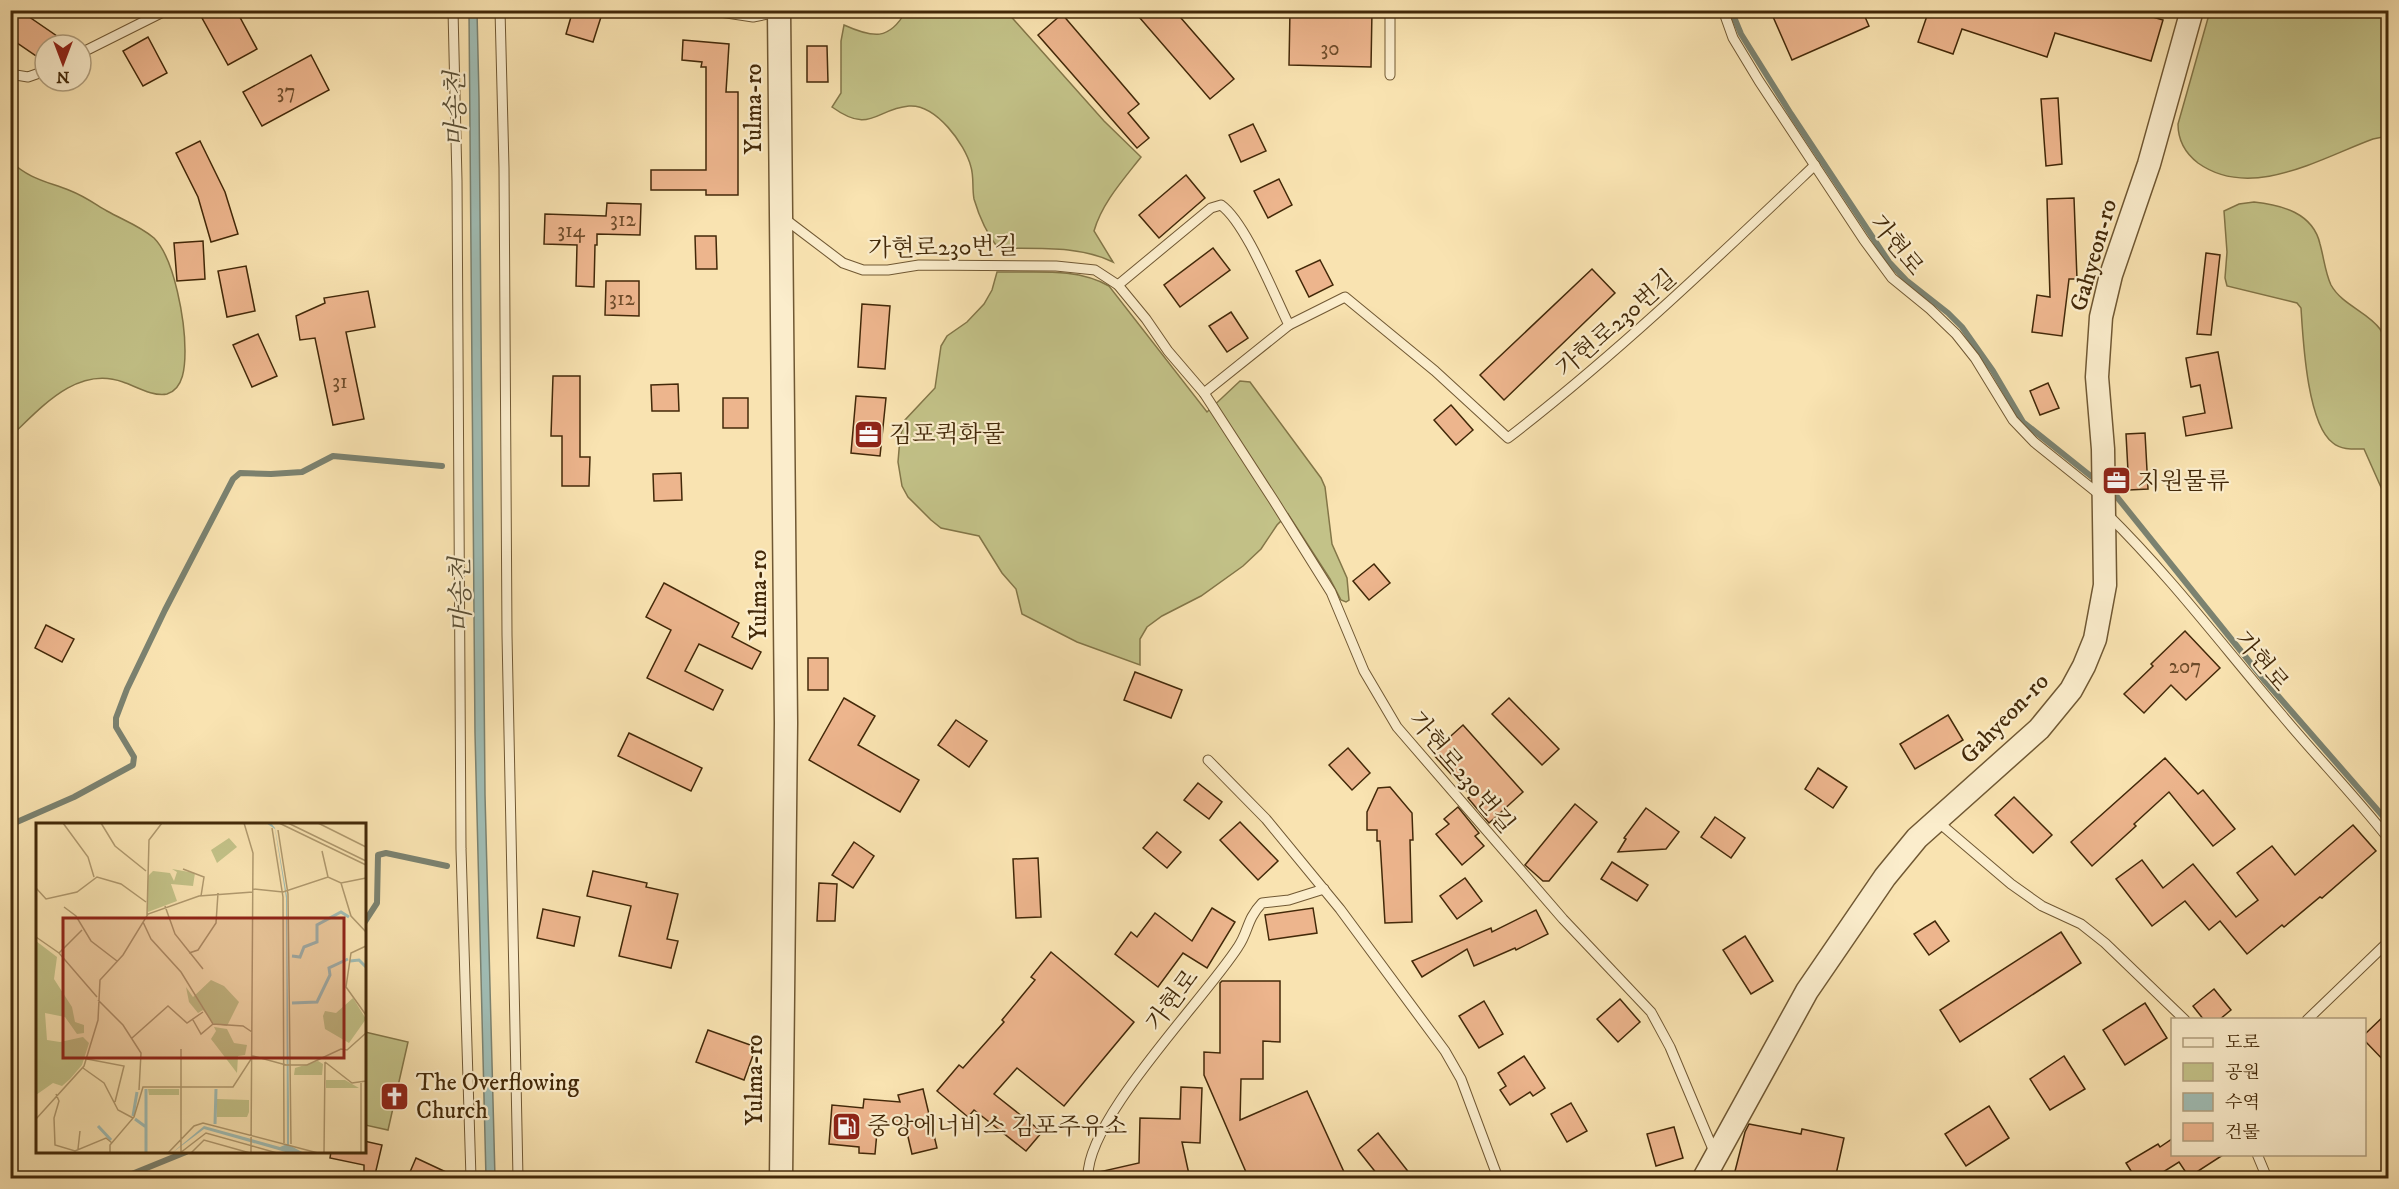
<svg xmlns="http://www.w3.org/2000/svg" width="2399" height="1189" font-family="'IM FELL DW Pica','Noto Serif KR',serif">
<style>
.green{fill:#c3c288;stroke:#837648;stroke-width:1.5}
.water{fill:#a0bdb5;stroke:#7b8270;stroke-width:1.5}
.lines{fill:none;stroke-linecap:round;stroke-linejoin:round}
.stream{stroke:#7b8270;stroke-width:6}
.building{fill:#edb58d;stroke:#432909;stroke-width:1.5}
.service-casing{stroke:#705833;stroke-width:11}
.tertiary-casing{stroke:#705833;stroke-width:25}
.service{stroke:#fbedcc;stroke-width:9}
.tertiary{stroke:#fbedcc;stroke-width:22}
.labels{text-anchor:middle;stroke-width:4.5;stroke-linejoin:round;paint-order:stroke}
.number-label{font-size:21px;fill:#6e4c2a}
.street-label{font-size:24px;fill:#432909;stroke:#fbedcc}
.poi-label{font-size:24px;fill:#432909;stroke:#fbedcc;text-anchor:start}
.water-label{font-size:26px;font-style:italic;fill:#5a4e34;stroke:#fbedcc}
.inset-river{fill:none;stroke:#a0bdb5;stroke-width:3}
.inset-road{fill:none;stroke:#b0996e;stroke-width:1.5}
.view{fill:#8f2418;fill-opacity:0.15;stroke:#8f2418;stroke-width:3}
.inset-edge{fill:none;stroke:#432909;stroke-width:3}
</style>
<rect width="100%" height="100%" fill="#f9e3b1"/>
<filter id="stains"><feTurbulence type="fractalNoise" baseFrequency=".00333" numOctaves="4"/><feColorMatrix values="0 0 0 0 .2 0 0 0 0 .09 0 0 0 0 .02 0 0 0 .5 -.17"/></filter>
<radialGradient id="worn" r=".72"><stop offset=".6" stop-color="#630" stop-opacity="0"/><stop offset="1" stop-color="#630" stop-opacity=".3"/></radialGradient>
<g class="green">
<path d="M906 11H1006L1104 121 1141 157C1123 180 1102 203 1094 231L1113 262C1078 245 1037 249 998 248 987 234 979 216 974 199 972 188 974 177 971 167 965 144 936 104 909 106 875 109 871 135 832 107L841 93V41L844 25C873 38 889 41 906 11Z"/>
<path d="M2210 11H2388V136L2373 139C2321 158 2251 201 2198 163 2185 153 2178 140 2178 124Z"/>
<path d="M10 161C31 180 46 181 71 191 84 196 95 204 107 211 123 220 140 226 154 238 175 259 185 322 185 351 185 366 184 389 167 394 153 397 135 386 123 382 77 365 41 408 11 436Z"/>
<path d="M2254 202C2282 205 2313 213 2320 244 2324 258 2325 272 2331 285 2342 305 2368 312 2380 329 2384 335 2382 339 2388 344V503L2364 449C2354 449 2341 450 2333 443 2307 424 2303 339 2301 308L2297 303 2227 286 2225 278 2227 252 2224 211 2239 204Z"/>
<path d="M997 272C1034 273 1076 267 1109 286L1207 412 1240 381 1250 382 1321 478 1325 487 1332 544 1347 578 1349 600 1346 602 1341 600 1330 579 1288 514 1277 525 1261 549 1243 566 1201 596 1162 616 1147 627 1140 639V665L1077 642 1022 614 1016 589 1002 573 979 536 941 528 931 520 908 497 902 486 898 462 900 438 905 420 935 388 941 346 947 336 967 322 984 304 992 290Z"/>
<polygon points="365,1032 408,1042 388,1130 365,1125"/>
</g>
<polygon class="water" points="469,11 477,11 479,98 485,795 495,1178 486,1178 475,733"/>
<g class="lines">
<g class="stream">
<polyline points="1731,10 1741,34 1791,114 1889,262 1906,280 1948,313 1962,327 1993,371 2023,422 2092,477"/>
<polyline points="2117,497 2265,681 2388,822"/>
<polyline points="10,825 74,797 133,765 134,757 116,727 116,718 127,689 165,610 233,479 240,473 271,474 302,472 333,456 442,466"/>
<polyline points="364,923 377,903 378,855 386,853 447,866"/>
<polyline points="122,1178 186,1152"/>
</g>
</g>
<g class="building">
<polygon points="10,10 19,10 70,45 45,45 45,62 10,38"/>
<polygon points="215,10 236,10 257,49 228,65 202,18"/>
<polygon points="573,10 601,17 593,42 566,34"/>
<polygon points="1133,10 1174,10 1234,79 1210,99"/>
<polygon points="1290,10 1372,10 1371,67 1289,65"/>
<polygon points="1770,10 1862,10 1869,26 1792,60"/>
<polygon points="1929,10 2129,10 2163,20 2151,61 2055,33 2047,57 1962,29 1953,54 1918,42"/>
<polygon points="1062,14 1139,104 1128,113 1149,138 1137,148 1038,35"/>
<polygon points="148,37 167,73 143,86 123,51"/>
<polygon points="683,40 729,44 726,92 738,92 738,195 706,195 706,190 651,190 651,170 706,170 706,67 701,67 702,62 682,60"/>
<polygon points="807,46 827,46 828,82 807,82"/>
<polygon points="311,55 329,90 262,126 243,92"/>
<polygon points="2058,98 2062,164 2046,166 2041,99"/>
<polygon points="1253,124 1266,151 1241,162 1229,135"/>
<polygon points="200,141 225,192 238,234 211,242 198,197 176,153"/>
<polygon points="1186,175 1205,198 1159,238 1139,215"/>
<polygon points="1279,179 1292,205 1268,218 1254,191"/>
<polygon points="2074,198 2077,279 2069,279 2062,336 2032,332 2037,295 2050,297 2047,199"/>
<polygon points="607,203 641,204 640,235 597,234 597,245 595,245 594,287 576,286 577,245 544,244 545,214 606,216"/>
<polygon points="695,236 716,236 717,269 696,269"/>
<polygon points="203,241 205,279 177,281 174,243"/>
<polygon points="1213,248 1230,270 1180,307 1164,285"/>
<polygon points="2206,253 2220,255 2211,335 2197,334"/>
<polygon points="1320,260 1333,285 1309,297 1296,271"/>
<polygon points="246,266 255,311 227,317 218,271"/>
<polygon points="1592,269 1615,293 1504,400 1480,375"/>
<polygon points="606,281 639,281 639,316 605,315"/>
<polygon points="368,291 375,327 346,332 364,419 333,425 315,338 300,340 296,316 325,303 324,298"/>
<polygon points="862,304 890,306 885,369 858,367"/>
<polygon points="1231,312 1248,338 1227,352 1209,326"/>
<polygon points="258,334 277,376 252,387 233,345"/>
<polygon points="2218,352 2232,428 2186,436 2183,417 2205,413 2200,385 2191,387 2186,358"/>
<polygon points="553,376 580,376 580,457 590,457 589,486 562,486 562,436 551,436"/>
<polygon points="2048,383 2059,408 2040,415 2030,391"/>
<polygon points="678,384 679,411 652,411 651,385"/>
<polygon points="856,396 886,398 880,456 851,453"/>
<rect x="723" y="398" width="25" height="30"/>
<polygon points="1451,405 1473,430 1456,445 1434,420"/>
<polygon points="2145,433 2148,489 2129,490 2126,434"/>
<polygon points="681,473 682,500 654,501 653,474"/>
<polygon points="1374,564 1390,583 1369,600 1353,581"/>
<polygon points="664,583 739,623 732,637 761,652 752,669 699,644 685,671 723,690 713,710 647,678 671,630 646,617"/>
<polygon points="46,625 74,639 62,662 35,648"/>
<polygon points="2185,631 2220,668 2186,700 2171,685 2144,713 2124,694 2153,666 2151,664"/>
<rect x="808" y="658" width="20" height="32"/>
<polygon points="1135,672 1182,690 1171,718 1124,700"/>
<polygon points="844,698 875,716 858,745 919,780 900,812 809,760"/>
<polygon points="1509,698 1559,749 1542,765 1492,714"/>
<polygon points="1948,715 1963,740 1915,769 1900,744"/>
<polygon points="956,720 987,741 969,767 938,745"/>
<polygon points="1463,725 1523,792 1489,823 1468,798 1471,796 1432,753"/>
<polygon points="629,733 702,768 691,791 618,756"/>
<polygon points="1348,748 1370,773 1352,790 1329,765"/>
<polygon points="2165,758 2198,794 2203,790 2235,829 2213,846 2169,792 2134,824 2136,826 2092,866 2071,842"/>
<polygon points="1818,768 1847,787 1833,808 1805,789"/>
<polygon points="1198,783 1222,802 1209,819 1184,800"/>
<polygon points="1390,787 1412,813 1413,840 1410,840 1412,922 1385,923 1380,841 1377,841 1377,830 1367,830 1367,812 1378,788"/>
<polygon points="2014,797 2052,835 2033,853 1995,815"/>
<polygon points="1575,804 1597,822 1549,881 1543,881 1525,865"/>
<polygon points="1458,807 1479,833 1475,836 1484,846 1462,865 1436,834 1449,824 1444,819"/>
<polygon points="1646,808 1679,832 1666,849 1618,852 1626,839 1624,838"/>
<polygon points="1715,817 1745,838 1731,858 1701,837"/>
<polygon points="1240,822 1278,861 1258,880 1220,840"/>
<polygon points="2353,825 2376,851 2322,898 2320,897 2284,927 2282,925 2247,954 2220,921 2209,930 2185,901 2152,926 2116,879 2142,860 2163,888 2193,864 2236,917 2258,900 2237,873 2272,846 2295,875"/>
<polygon points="1157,832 1181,852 1167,868 1143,848"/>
<polygon points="854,842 874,856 853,888 832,875"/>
<polygon points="1038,858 1041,917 1016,918 1013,859"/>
<polygon points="1612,862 1648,885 1637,901 1601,879"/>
<polygon points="593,871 647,883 646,887 678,894 667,939 678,941 671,968 619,956 631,906 587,896"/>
<polygon points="1465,878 1482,901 1457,919 1440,896"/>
<polygon points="819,883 837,884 835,921 817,921"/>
<polygon points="1212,908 1235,922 1207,968 1183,953 1158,987 1115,954 1131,932 1137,937 1155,913 1192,941"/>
<polygon points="1313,908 1317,933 1269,940 1265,915"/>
<polygon points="543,909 580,917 574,946 537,938"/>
<polygon points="1536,910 1548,934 1516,950 1515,948 1474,966 1467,949 1422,977 1412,961 1491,928 1492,932"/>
<polygon points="1935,921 1949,941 1929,955 1914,934"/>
<polygon points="2061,932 2081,963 1960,1042 1940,1010"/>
<polygon points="1745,936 1773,981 1751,994 1723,950"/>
<polygon points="1051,952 1134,1022 1064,1106 1017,1068 994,1094 1042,1132 1026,1151 974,1110 968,1117 937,1091 959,1065 963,1068 1004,1022 1002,1020 1035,980 1031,977"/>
<polygon points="1222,981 1280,981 1280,1042 1263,1041 1263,1079 1241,1079 1240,1120 1307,1091 1344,1172 1329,1179 1249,1179 1204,1075 1204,1052 1220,1053 1220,983"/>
<polygon points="2214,989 2231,1010 2219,1020 2204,1020 2193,1006"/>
<polygon points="1620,999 1640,1022 1618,1042 1597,1019"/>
<polygon points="1484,1001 1503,1034 1479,1048 1459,1016"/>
<polygon points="2145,1003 2167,1038 2125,1065 2103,1030"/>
<polygon points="2388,1012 2388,1065 2364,1040 2364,1035"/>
<polygon points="708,1030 756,1047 744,1080 696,1062"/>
<polygon points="1524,1056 1545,1088 1533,1096 1530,1092 1510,1105 1500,1090 1506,1086 1498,1073"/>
<polygon points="2064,1056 2085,1089 2050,1110 2030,1079"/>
<polygon points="1181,1087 1202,1088 1200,1143 1182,1142 1190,1179 1100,1179 1099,1172 1139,1163 1140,1118 1180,1119"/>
<polygon points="923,1089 937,1148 912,1154 905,1124 878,1121 875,1154 859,1153 859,1147 829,1144 832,1105 863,1108 864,1099 900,1102 898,1095"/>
<polygon points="1571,1103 1587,1131 1567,1142 1551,1114"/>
<polygon points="1989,1106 2009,1138 1966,1166 1945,1134"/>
<polygon points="1749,1124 1801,1134 1802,1129 1844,1138 1835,1179 1733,1179 1745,1132"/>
<polygon points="1674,1127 1683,1158 1656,1166 1647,1134"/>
<polygon points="1378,1133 1414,1179 1381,1179 1358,1150"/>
<polygon points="2172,1139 2172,1155 2223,1155 2189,1177 2179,1162 2152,1179 2136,1179 2126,1163 2158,1144 2160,1147"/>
<polygon points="364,1141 382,1145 374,1179 364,1179 364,1165 330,1158 331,1152 364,1152"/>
<polygon points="416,1158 461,1179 407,1179"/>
</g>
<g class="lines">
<defs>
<g id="service">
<polyline points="453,10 457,181 461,849 471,1178"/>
<polyline points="500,10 504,168 507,635 518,1178"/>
<polyline points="707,10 753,17 778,12"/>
<polyline points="1723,10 1733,38 1759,81 1864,240 1892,278 1930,309 1956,334 1975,358 2013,420 2034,442 2100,495"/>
<polyline points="81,53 167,10"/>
<polyline points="10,74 28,77 45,71"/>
<polyline points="1390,75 1390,10"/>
<polyline points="785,219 843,263 863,270 888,270 919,265 1056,266 1095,270 1118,285 1146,319 1168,351 1204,393 1274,501 1331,592 1364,671 1397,727 1563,919 1651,1012 1670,1047 1715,1154"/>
<path d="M1118 285 1211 208 1221 205C1246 223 1274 295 1289 325"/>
<path d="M1204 393 1289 325 1345 297 1435 371 1508 438C1617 354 1716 259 1815 165"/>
<path d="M2107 514C2170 576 2223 646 2281 714 2316 756 2354 795 2388 838"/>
<polyline points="1208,760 1266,819 1340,909 1445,1051 1461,1079 1498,1178"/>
<polyline points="1937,821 2011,884 2042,906 2081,924 2105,943 2185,1020"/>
<polyline points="2307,1020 2388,942"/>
<polyline points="2257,1154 2267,1178"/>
<path d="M1088 1178C1085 1120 1204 1000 1238 947 1249 931 1246 920 1262 903L1289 900 1324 889"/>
</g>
<g id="tertiary">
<polyline points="779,10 786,723 781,1178"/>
<polyline points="1704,1178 1807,991 1885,877 1917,838 2039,729 2071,690 2084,666 2095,639 2105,585 2103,449 2097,377 2101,317 2111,275 2149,164 2192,10"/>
</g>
</defs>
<use href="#service" class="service-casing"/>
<use href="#tertiary" class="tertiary-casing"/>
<use href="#service" class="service"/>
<use href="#tertiary" class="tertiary"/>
</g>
<defs>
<symbol id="office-square" viewBox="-11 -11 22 22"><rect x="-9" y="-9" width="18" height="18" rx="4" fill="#8f2418" stroke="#fbedcc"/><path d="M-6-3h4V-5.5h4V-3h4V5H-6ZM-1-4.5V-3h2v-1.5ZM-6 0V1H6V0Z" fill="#fff"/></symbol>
<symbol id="church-square" viewBox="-11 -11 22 22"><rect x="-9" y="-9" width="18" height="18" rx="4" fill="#8f2418" stroke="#fbedcc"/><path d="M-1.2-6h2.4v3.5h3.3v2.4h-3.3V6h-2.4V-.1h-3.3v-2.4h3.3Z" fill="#fff"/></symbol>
<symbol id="fuel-square" viewBox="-11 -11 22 22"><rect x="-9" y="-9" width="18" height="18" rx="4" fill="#8f2418" stroke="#fbedcc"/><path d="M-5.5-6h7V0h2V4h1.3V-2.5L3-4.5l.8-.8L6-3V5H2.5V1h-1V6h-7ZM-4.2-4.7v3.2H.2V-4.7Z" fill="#fff"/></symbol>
</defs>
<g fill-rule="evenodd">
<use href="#office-square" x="852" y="418" width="33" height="33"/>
<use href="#office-square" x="2100" y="464" width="33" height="33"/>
<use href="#church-square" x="378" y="1080" width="33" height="33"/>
<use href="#fuel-square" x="830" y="1110" width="33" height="33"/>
</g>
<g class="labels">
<g class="number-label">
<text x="1330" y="55">30</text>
<text x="286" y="98">37</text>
<text x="623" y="226">312</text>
<text x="571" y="237">314</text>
<text x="622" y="305">312</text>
<text x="340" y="388">31</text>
<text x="2185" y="673">207</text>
</g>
<g class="street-label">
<text transform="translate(753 109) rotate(-90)" y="8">Yulma-ro</text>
<text transform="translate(1897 245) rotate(51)" y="8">가현로</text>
<text transform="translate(943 247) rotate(-1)" y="8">가현로230번길</text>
<text transform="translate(2093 255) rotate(-74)" y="8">Gahyeon-ro</text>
<text transform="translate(1616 323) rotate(-41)" y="8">가현로230번길</text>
<text transform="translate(758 595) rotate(-90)" y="8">Yulma-ro</text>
<text transform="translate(2262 661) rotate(50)" y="8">가현로</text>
<text transform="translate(2004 718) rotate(-46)" y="8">Gahyeon-ro</text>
<text transform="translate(1462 772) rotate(50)" y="8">가현로230번길</text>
<text transform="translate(1172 1000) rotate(-53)" y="8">가현로</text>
<text transform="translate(754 1080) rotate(-90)" y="8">Yulma-ro</text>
</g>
<g class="poi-label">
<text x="889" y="442">김포퀵화물</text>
<text x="2137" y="489">지원물류</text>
<text x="416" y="1090">The Overflowing<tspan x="416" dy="28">Church</tspan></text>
<text x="867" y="1134">중앙에너비스 김포주유소</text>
</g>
<g class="water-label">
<text transform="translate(455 109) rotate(-91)" y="9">마송천</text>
<text transform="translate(460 595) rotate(-91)" y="9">마송천</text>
</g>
</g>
<g transform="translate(36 823)">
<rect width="330" height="330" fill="#f9e3b1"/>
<path d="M193 15 201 24 181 40 175 27ZM136 46 159 50 157 63 135 61 141 78 112 89V53L117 48 134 50 138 58 141 49ZM0 118 21 134 18 156 36 184 39 199 48 202V210L41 211 29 194 9 190 11 217 24 219 47 214 53 220 46 242 34 256 26 263 17 260 0 272ZM175 157 188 163 203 179 191 203 178 201 167 187 162 190 153 179 150 164 157 174ZM317 175 330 196 313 220 289 206 287 193 289 188 300 190ZM178 204 191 206 198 220 211 222 209 232 202 233 201 250 175 216 180 208ZM282 238 287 241 286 252H258L259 245ZM290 257H309L323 265H290ZM112 266H143V272H113ZM181 276 213 277V289L211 294H181Z" fill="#c3c288"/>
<path d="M230 0H235L239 5 251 73 253 284V322L268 330H253L168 306 136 330 168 303 244 324 251 321 250 75 239 6Z" fill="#a0bdb5"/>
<path class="inset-river" d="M256 133 264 134 268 124 281 119V102L305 89 313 94M314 138 323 137 330 144M256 180 281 179 294 152 293 145 312 136M97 293 101 269M99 296 110 304V330M179 301 180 266M62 303 75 317M110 304V266"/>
<path class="inset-road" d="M27 0 52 34 58 54M65 0 79 23 110 48M208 0 217 30 215 330M243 0 330 42M252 0 330 38M282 0 330 24M236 5 247 74 248 320M242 7 252 71 255 321M286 28 292 54M147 46 168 54 165 73M305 60 315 93 330 109M0 65 10 76 41 69 61 54 85 61 110 79M217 66 247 69 292 54 305 60 330 55M129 83 139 111 167 146M28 84 40 93 55 118 81 138M111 93 113 17 126 0M107 99 115 116 145 149 177 201 207 203 216 209M0 114 23 130 61 174M330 123 315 130 310 164 330 192M23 130 46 107M153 130 162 127 180 100 182 70M62 177 87 202 105 230 103 267M157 197 165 211 177 201M96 215 132 183 151 200 167 189M51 236 88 243 79 279M289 239 316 260 330 258M47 245 68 260 82 287 97 295M325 260V330M20 271 23 278 18 295 19 322 39 328 70 315 76 320M0 296 48 243 62 197 64 157 87 132 112 91 163 73 217 69M42 326 44 308M74 330V322L98 294 107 264H197L217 233 250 242H271L305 226 311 227 330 210M132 330 158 303 167 300 282 330M144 330 170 310 241 330M145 330V226M155 330 168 317 214 330M288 330 289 239"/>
<path class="view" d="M27 95H308V235H27Z"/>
<rect width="330" height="330" class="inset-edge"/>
</g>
<rect width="2399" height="1189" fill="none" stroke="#f9e3b1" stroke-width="36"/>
<rect x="12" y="12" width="2375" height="1165" fill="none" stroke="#432909" stroke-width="3"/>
<rect x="18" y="18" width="2363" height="1153" fill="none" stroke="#432909" stroke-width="1.5"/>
<rect x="2171" y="1018" width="195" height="138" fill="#fbedcc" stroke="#b19f7e" stroke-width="1.5"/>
<rect x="2183" y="1038" width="30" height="9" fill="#fbedcc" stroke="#b19f7e" stroke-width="1.5"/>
<text x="2225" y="1048" font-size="18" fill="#432909">도로</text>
<rect x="2183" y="1063" width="30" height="18" fill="#c3c288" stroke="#b19f7e" stroke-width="1.5"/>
<text x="2225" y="1078" font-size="18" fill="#432909">공원</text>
<rect x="2183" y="1093" width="30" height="18" fill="#a0bdb5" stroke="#b19f7e" stroke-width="1.5"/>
<text x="2225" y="1108" font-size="18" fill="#432909">수역</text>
<rect x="2183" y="1123" width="30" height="18" fill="#edb58d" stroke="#b19f7e" stroke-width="1.5"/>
<text x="2225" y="1138" font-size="18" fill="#432909">건물</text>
<g transform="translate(63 63) rotate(180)"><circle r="28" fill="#fbedcc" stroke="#b19f7e" stroke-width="1.5"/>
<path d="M0-4.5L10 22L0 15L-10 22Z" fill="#8f2418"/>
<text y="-9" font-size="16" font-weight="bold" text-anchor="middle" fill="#432909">N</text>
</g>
<rect width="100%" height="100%" filter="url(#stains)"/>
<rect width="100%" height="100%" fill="url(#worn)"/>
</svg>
